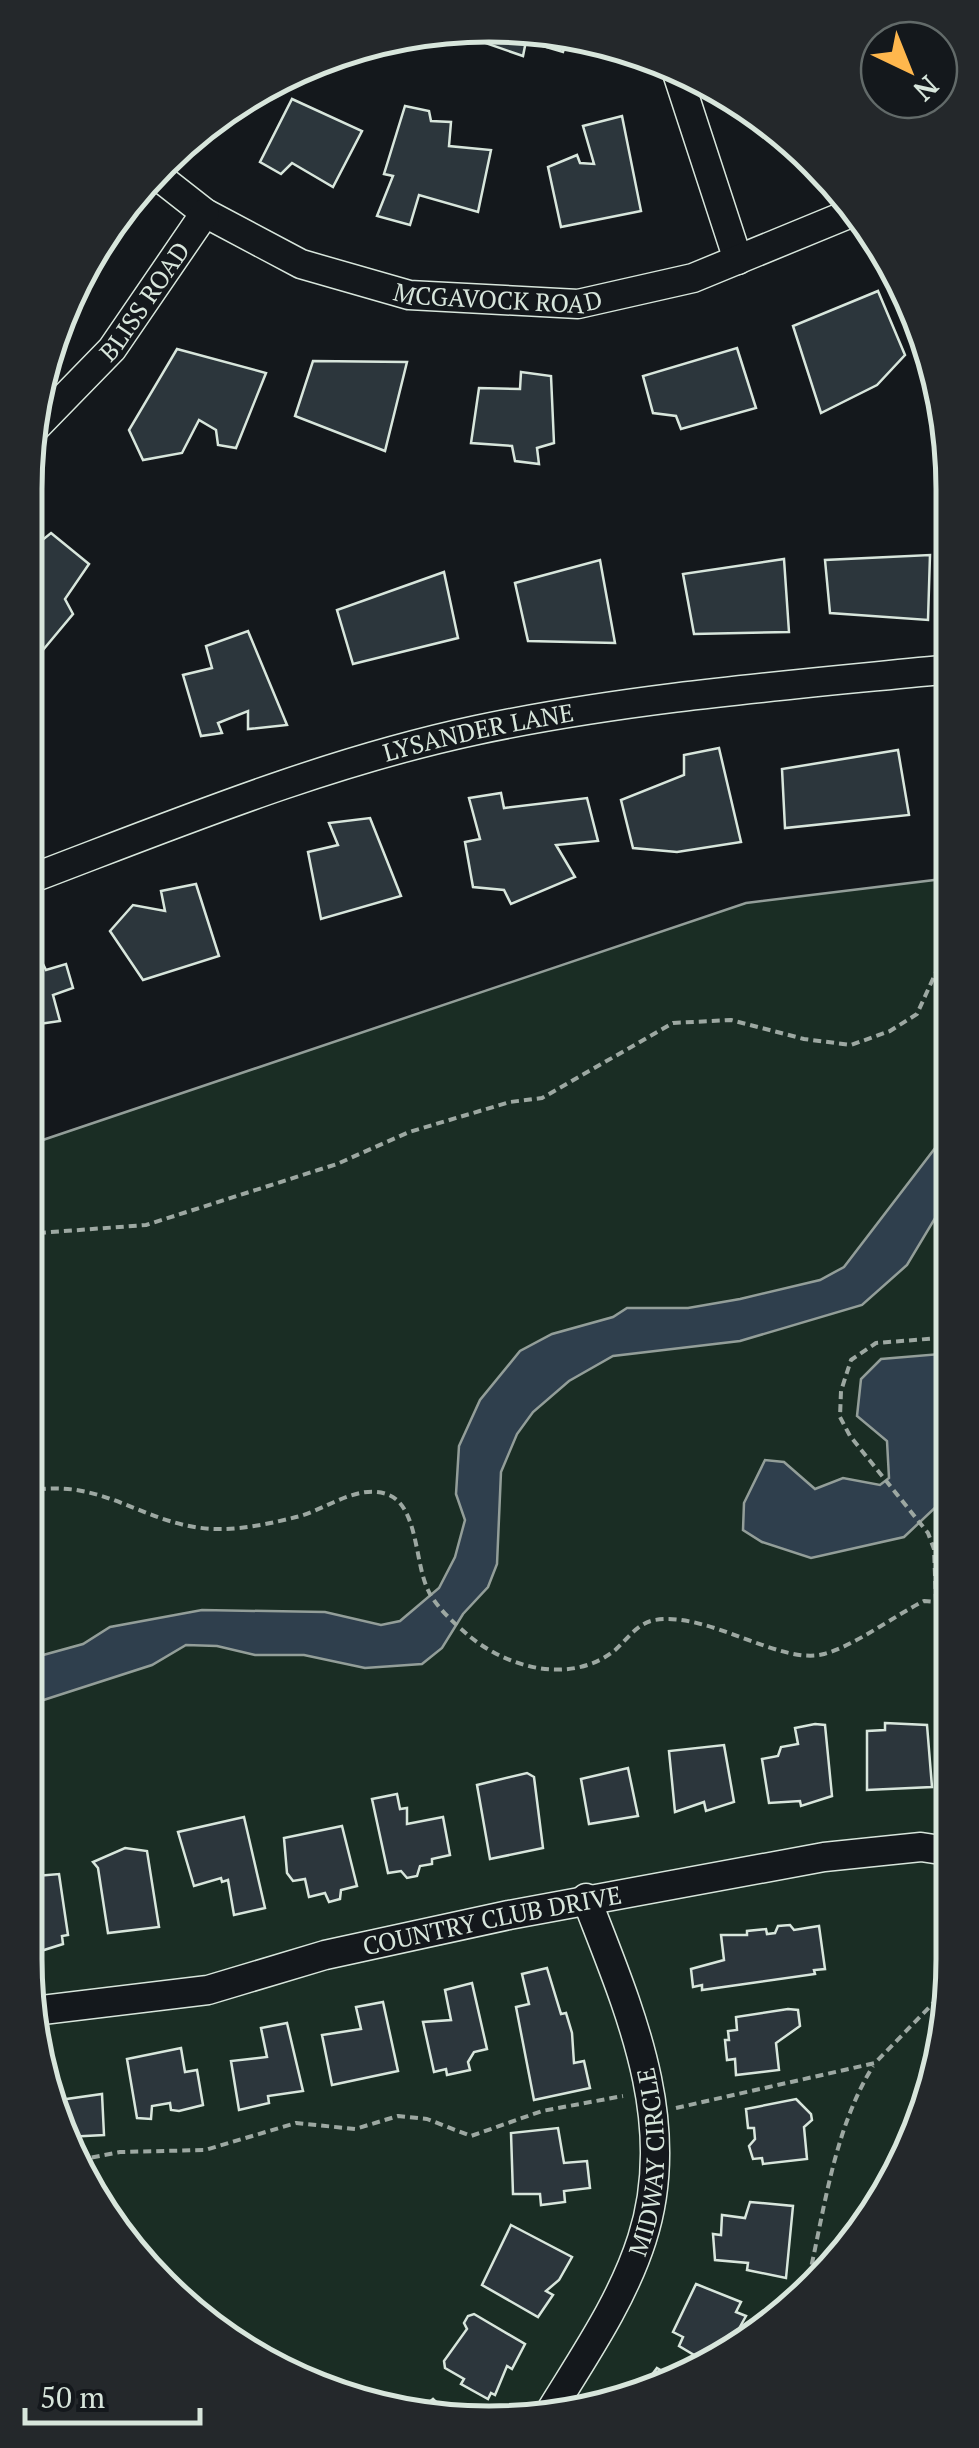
<svg xmlns="http://www.w3.org/2000/svg" width="979" height="2448" font-family="'PT Serif',serif">
<style>
.green{fill:#1a2d24;stroke:#939e99;stroke-width:2.5}
.water{fill:#2f3f4d;stroke:#939e99;stroke-width:2.5}
.building{fill:#2c363c;stroke:#d8e6dc;stroke-width:2.5}
.lines{fill:none;stroke-linecap:round;stroke-linejoin:round}
.minor-casing{stroke:#d8e6dc;stroke-width:31}
.path{stroke:#9da8a2;stroke-width:4;stroke-dasharray:8 5;stroke-linecap:butt}
.minor{stroke:#14181c;stroke-width:28}
.labels{text-anchor:middle;stroke-width:8;stroke-linejoin:round;paint-order:stroke}
.street-label{font-size:25px;fill:#d8e6dc;stroke:#14181c}
.rim{fill:none;stroke:#d8e6dc;stroke-width:5}
</style>
<rect width="100%" height="100%" fill="#14181c"/>
<polygon class="green" points="951,878 954,1959 930,2107 858,2242 747,2345 581,2414 428,2419 258,2361 140,2264 50,2108 25,1958 25,1146 746,903"/>
<g class="water">
<polygon points="952,1126 952,1190 907,1265 862,1305 740,1341 613,1356 569,1381 533,1412 517,1434 501,1472 497,1564 488,1587 463,1614 442,1648 422,1664 365,1668 304,1655 255,1655 217,1646 186,1645 152,1665 25,1706 25,1660 83,1644 110,1627 202,1610 325,1612 381,1625 400,1621 439,1588 455,1557 465,1520 456,1494 459,1446 480,1400 520,1351 552,1334 613,1317 627,1308 688,1308 740,1299 820,1280 844,1267"/>
<polygon points="952,1353 953,1464 939,1504 904,1537 811,1558 762,1542 743,1530 744,1503 765,1460 784,1462 815,1489 843,1478 880,1485 889,1478 887,1441 857,1416 861,1379 881,1359"/>
</g>
<g class="building">
<polygon points="474,28 567,40 563,52 526,41 523,56 471,38"/>
<polygon points="292,99 362,131 333,187 292,163 281,174 260,162"/>
<polygon points="405,106 429,111 431,121 451,122 449,146 491,150 478,212 419,195 410,225 377,216 393,176 384,174"/>
<polygon points="622,116 641,211 561,227 548,167 577,155 580,163 594,164 583,126"/>
<polygon points="878,291 905,355 877,385 821,413 793,326"/>
<polygon points="737,348 756,408 681,429 676,416 653,413 643,376"/>
<polygon points="177,349 266,373 236,448 218,445 216,430 199,420 182,453 143,460 129,430"/>
<polygon points="313,361 407,362 385,451 295,416"/>
<polygon points="521,372 551,376 554,443 537,448 539,464 515,461 512,446 471,443 479,388 520,389"/>
<polygon points="51,533 89,564 65,599 73,614 43,650 32,639 25,644 25,554"/>
<polygon points="930,555 928,620 830,613 825,560"/>
<polygon points="784,559 789,632 694,634 683,574"/>
<polygon points="600,560 615,643 528,641 515,583"/>
<polygon points="444,572 458,638 353,664 337,610"/>
<polygon points="248,631 287,725 248,729 248,711 218,723 222,733 201,736 183,675 212,668 206,646"/>
<polygon points="719,748 741,842 677,852 633,848 621,800 684,775 684,755"/>
<polygon points="898,750 909,815 785,828 782,769"/>
<polygon points="951,760 951,805 942,762"/>
<polygon points="25,769 36,791 25,798"/>
<polygon points="501,793 504,808 587,798 598,841 556,845 575,877 511,904 504,890 473,887 465,842 480,839 469,798"/>
<polygon points="370,818 401,896 321,919 308,852 338,845 329,823"/>
<polygon points="196,884 219,956 143,980 110,931 133,905 165,911 161,891"/>
<polygon points="28,934 46,970 66,964 73,988 53,995 60,1021 25,1026"/>
<polygon points="885,1723 927,1725 932,1787 867,1790 867,1731 885,1730"/>
<polygon points="815,1724 825,1725 832,1796 801,1806 800,1801 769,1803 762,1759 778,1756 781,1747 798,1744 795,1728"/>
<polygon points="724,1745 734,1802 706,1811 704,1802 675,1812 669,1751"/>
<polygon points="628,1768 638,1816 589,1824 581,1779"/>
<polygon points="527,1773 534,1777 543,1848 490,1859 477,1785"/>
<polygon points="397,1794 400,1809 407,1808 407,1824 443,1817 450,1855 432,1859 432,1864 420,1866 417,1876 407,1878 401,1871 388,1873 372,1799"/>
<polygon points="244,1817 265,1908 234,1915 228,1880 222,1882 221,1878 194,1886 178,1832"/>
<polygon points="342,1826 357,1886 341,1890 340,1899 329,1902 325,1893 309,1897 305,1879 293,1881 287,1873 284,1838"/>
<polygon points="125,1848 147,1851 159,1927 108,1933 98,1868 93,1862"/>
<polygon points="59,1874 68,1935 62,1936 63,1944 25,1956 25,1877"/>
<polygon points="790,1925 794,1930 819,1926 825,1969 814,1970 815,1974 702,1990 702,1985 693,1987 691,1969 724,1960 721,1935 747,1935 747,1931 766,1929 767,1934 775,1933 778,1926"/>
<polygon points="547,1968 561,2014 566,2013 572,2033 574,2063 584,2061 590,2088 534,2100 516,2007 529,2004 522,1974"/>
<polygon points="472,1983 487,2049 474,2052 468,2062 470,2070 447,2075 446,2069 434,2072 423,2022 451,2020 445,1990"/>
<polygon points="383,2002 398,2071 332,2085 322,2035 361,2029 356,2007"/>
<polygon points="788,2009 798,2010 800,2026 776,2043 779,2070 736,2075 735,2059 727,2060 725,2040 729,2040 728,2031 737,2030 736,2017"/>
<polygon points="287,2023 303,2091 268,2096 269,2103 239,2110 231,2061 267,2057 261,2028"/>
<polygon points="181,2048 185,2072 197,2070 203,2105 179,2111 171,2110 170,2103 152,2106 151,2119 137,2118 127,2059"/>
<polygon points="56,2072 59,2100 102,2094 104,2135 66,2137 50,2108 44,2073"/>
<polygon points="796,2099 811,2114 812,2120 804,2127 807,2159 763,2164 762,2158 753,2159 749,2146 755,2139 754,2128 748,2128 746,2109"/>
<polygon points="558,2128 564,2163 587,2161 590,2188 564,2191 565,2202 541,2205 540,2194 513,2194 511,2133"/>
<polygon points="750,2202 793,2206 786,2278 747,2270 748,2263 715,2260 713,2234 721,2235 722,2215 745,2218"/>
<polygon points="511,2225 572,2257 559,2280 546,2291 553,2295 538,2317 482,2285"/>
<polygon points="696,2284 741,2302 736,2312 746,2316 726,2352 719,2349 720,2356 706,2362 679,2346 683,2337 673,2332"/>
<polygon points="474,2314 525,2344 512,2369 507,2366 495,2395 491,2393 488,2399 461,2384 464,2379 445,2368 444,2361 467,2329 464,2323 468,2316"/>
<polygon points="657,2368 671,2376 631,2392 638,2380 645,2384"/>
<polygon points="433,2399 453,2418 415,2414"/>
</g>
<g class="lines">
<defs>
<g id="minor">
<polyline points="675,67 738,260"/>
<path id="s1" d="M154 173 205 213 301 264 409 295 578 304 693 278 856 211"/>
<path id="s2" d="M35 428 112 349 205 213"/>
<path id="s3" d="M25 881C173 825 322 763 477 730 633 697 792 685 951 669"/>
<path id="s4" d="M34 2011 208 1990 325 1955 509 1915 824 1857 921 1847 954 1852"/>
<path id="s5" d="M548 2415C582 2359 622 2302 642 2239 680 2121 628 2007 586 1898"/>
</g>
</defs>
<use href="#minor" class="minor-casing"/>
<g class="path">
<polyline points="25,1234 146,1225 337,1164 409,1132 510,1102 542,1098 673,1023 731,1020 804,1039 851,1045 890,1031 917,1014 951,939"/>
<path d="M25 1492C104 1474 146 1530 221 1529 245 1529 273 1523 296 1517 324 1511 359 1482 389 1495 418 1507 415 1564 428 1590 435 1606 455 1624 468 1635 507 1668 570 1685 614 1651 627 1640 637 1623 655 1620 708 1611 781 1666 824 1654 854 1646 894 1616 924 1601L936 1602 953 1613"/>
<polyline points="936,1602 934,1549 928,1533 850,1436 840,1417 841,1391 851,1360 876,1343 952,1337"/>
<polyline points="676,2108 875,2063 949,1987"/>
<polyline points="79,2160 120,2152 205,2150 296,2123 355,2129 398,2116 427,2119 471,2136 542,2111 623,2096"/>
<path d="M806 2290C824 2215 832 2133 873 2066"/>
</g>
<use href="#minor" class="minor"/>
</g>
<g class="labels">
<g class="street-label">
<text dy="9" stroke="none"><textPath href="#s1" startOffset="375">MCGAVOCK ROAD</textPath></text>
<text dy="9" stroke="none"><textPath href="#s2" startOffset="168">BLISS ROAD</textPath></text>
<text dy="9" stroke="none"><textPath href="#s3" startOffset="478">LYSANDER LANE</textPath></text>
<text dy="9" stroke="none"><textPath href="#s4" startOffset="468">COUNTRY CLUB DRIVE</textPath></text>
<text dy="9" stroke="none"><textPath href="#s5" startOffset="278">MIDWAY CIRCLE</textPath></text>
</g>
</g>
<path d="M0 0H979V2448H0ZM489 42H489A447 447 0 0 1 936 489V1959A447 447 0 0 1 489 2406H489A447 447 0 0 1 42 1959V489A447 447 0 0 1 489 42Z" fill="#24282b" fill-rule="evenodd"/>
<path class="rim" d="M489 42H489A447 447 0 0 1 936 489V1959A447 447 0 0 1 489 2406H489A447 447 0 0 1 42 1959V489A447 447 0 0 1 489 42Z"/>
<g transform="translate(909 70) rotate(137)"><circle r="48" fill="#14181c" stroke="#626a69" stroke-width="2.5"/>
<path d="M0-8L18 38L0 25L-18 38Z" fill="#ffb74d"/>
<text y="-15" font-size="28" font-weight="bold" text-anchor="middle" fill="#d8e6dc">N</text>
</g>
<path d="M25 2408v15h175v-15" fill="none" stroke="#d8e6dc" stroke-width="5"/>
<text x="40" y="2408" font-size="30" fill="#d8e6dc" stroke="#14181c" stroke-width="8" paint-order="stroke">50 m</text>
</svg>
